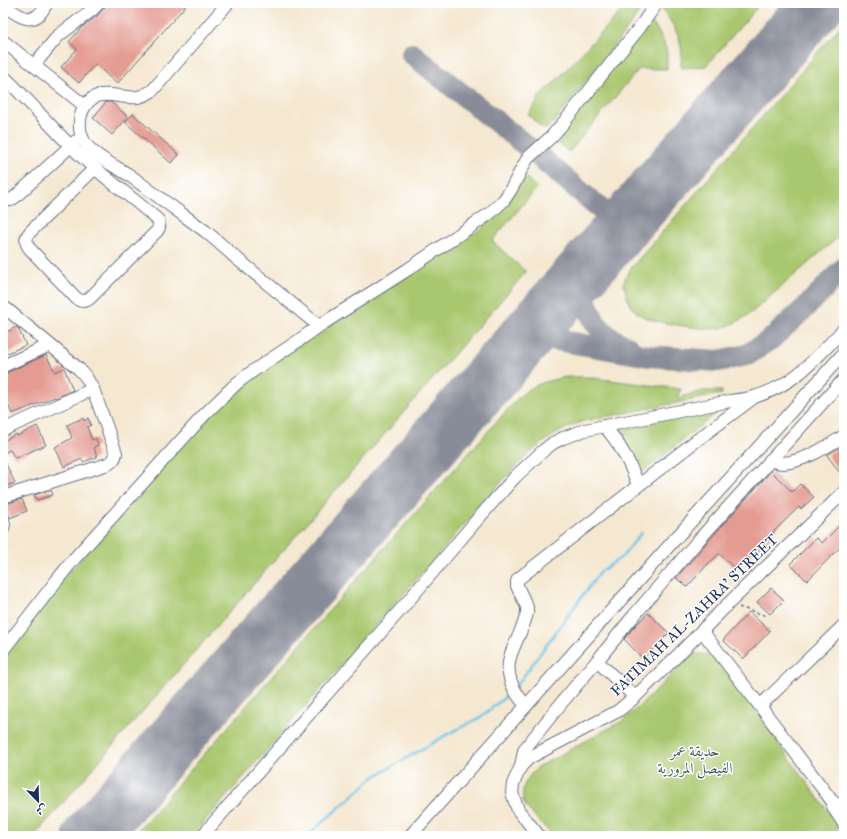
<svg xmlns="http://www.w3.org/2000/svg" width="847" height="839" font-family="'IM FELL Great Primer',Amiri,serif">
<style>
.green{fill:#a9c76e;stroke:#627b66}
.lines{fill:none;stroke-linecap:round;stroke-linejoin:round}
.stream{stroke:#6dc4ea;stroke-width:2.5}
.taxiway{stroke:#888c98;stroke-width:22}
.runway{stroke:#888c98;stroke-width:55}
.building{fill:#e49b92}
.minor-casing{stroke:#677086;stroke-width:14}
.path{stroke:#677086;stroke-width:1.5;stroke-dasharray:3 3;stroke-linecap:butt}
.minor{stroke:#fff;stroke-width:12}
.labels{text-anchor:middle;stroke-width:3;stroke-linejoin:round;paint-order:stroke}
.street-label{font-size:15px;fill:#1b2f5e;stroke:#fff}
.park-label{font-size:15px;fill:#465d63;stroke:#fff}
</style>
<rect width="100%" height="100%" fill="#fff"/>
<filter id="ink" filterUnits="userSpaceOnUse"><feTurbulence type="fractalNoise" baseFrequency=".025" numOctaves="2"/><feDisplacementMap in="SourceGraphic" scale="8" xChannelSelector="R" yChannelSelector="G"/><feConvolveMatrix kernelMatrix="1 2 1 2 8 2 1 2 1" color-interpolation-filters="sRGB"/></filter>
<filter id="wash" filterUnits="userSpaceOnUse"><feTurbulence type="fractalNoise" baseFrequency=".012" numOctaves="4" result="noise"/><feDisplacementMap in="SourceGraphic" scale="16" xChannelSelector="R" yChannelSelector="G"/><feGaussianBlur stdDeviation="0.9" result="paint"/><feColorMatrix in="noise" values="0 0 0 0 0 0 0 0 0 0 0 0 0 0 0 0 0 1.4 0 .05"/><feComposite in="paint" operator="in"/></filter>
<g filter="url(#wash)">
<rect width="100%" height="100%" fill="#f5e8d1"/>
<g class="green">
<polygon points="632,3 633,3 640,10 632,23 553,123 546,129 541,127 528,115 537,102 540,95 553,84 623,9"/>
<path d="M658 3H761L706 66 682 68 681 66C681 60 682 53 681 47 679 31 667 16 658 3Z"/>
<path d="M646 15C655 26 664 38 667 53 667 58 667 64 667 69H639L569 152 552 138Z"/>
<path d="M844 22V232L757 308C745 318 735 324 720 328 706 330 691 327 677 325 656 321 634 320 627 297 626 292 623 286 624 282 625 277 629 272 631 268Z"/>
<polygon points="526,177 537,188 492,241 526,272 34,836 3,836 3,648 232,386 387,289 459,242 481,229 503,206"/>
<path d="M566 377H586L681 389 677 398 703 391H722V394L584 421C551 432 527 454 504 479L192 836H133L378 555 507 410C513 404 518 397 525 392 537 383 551 380 566 377Z"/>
<polygon points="728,405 720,410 643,472 637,474 613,431 615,422"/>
<path d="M696 654C708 653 712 657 721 664L835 821 837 826V836H553C548 830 526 809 524 803 519 788 528 776 538 767L622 721 645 701 689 657Z"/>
</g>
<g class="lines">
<g class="stream">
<polyline points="517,685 600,572 623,556 641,533"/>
<polyline points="307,836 374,777 448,734 481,717 511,692"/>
</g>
<g class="taxiway">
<polyline points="412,54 534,152 622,227"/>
<polyline points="581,274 585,300 595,323 610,338 629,348"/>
<polyline points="528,335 649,356 718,361 747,355 770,340 805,308 844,268"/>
</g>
<polyline class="runway" points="90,836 818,3"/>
</g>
<g id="blocks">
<g class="building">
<polygon points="106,3 188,3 117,84 95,64 79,83 61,67 77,49 69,42 82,27 97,16 104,8"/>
<polygon points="106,102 111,102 128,117 112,135 93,118"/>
<polygon points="133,114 179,155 171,163 125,122"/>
<polygon points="16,327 18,328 26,345 3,355 3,334"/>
<polygon points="46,355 55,372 64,368 73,390 56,398 55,397 12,414 3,393 3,373 6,373"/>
<polygon points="83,418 84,421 88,418 91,425 87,427 92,440 96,438 98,445 94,447 97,457 83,462 82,459 64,467 55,447 72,438 67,425"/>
<polygon points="37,426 46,445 15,458 10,450 3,453 3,441 17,434 17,436"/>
<polygon points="844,445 844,469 840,473 827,455"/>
<polygon points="3,458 15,483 3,487"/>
<polygon points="771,471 792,492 800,484 814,497 801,509 799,507 773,532 774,534 756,551 755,550 736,570 719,554 708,564 687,587 676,578 702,548"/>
<polygon points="51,490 53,495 37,500 34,495"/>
<polygon points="22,499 27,511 10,518 5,504"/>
<polygon points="844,521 844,543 807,581 790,564 816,538 822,543"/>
<polygon points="771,588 784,600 770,614 757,602"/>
<polygon points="749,612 770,631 743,659 723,640"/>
<polygon points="648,613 669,633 643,659 624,639 635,626"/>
</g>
</g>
</g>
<g filter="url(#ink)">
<use href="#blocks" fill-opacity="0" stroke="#677086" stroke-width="1"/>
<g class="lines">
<defs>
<g id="minor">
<path d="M228 3 152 91C148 93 144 96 138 97 120 100 99 85 85 106 78 117 78 132 85 143 93 156 117 167 129 175 143 185 157 196 171 206 182 214 194 223 205 231 215 239 225 248 235 257 263 280 291 303 319 326"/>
<path d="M3 5C12 10 26 24 37 16 42 13 44 7 47 3"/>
<polyline points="3,41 85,106"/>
<polyline points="34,65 58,36 92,10 99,3"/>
<path d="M3 76C30 101 53 130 80 155 105 178 133 198 158 220 160 224 160 227 157 231L90 298C85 302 81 302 76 298L30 249C25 243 25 238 30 232L95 168"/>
<polyline points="3,197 8,200 11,200 15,197 76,141"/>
<path d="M3 306 79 369 86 377 93 389 116 453C115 459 113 461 108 464L3 497"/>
<polyline points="3,366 50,345"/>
<path d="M604 426C620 443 630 463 638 485"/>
<polyline points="3,430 93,389"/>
<path d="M770 460C774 461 779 463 783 463 803 462 828 446 844 436"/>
<polyline points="3,521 4,524 3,529"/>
<polyline points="702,631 760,706 832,801 839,806 844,812"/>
<polyline points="3,650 57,580 74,559 205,414 237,383 253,371 298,341 319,326 407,270 489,214 504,200 510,191 515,182 522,168 528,158 552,136 565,121 640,27 657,3"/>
<polyline points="597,661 635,697"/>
<path d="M526 705C513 692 504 673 511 654 516 640 524 627 527 613V607L517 586V582L518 579 697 440 752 399"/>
<polyline points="760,706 844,625"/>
<polyline points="521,766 524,751 527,746 563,701 597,661 631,619 696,543 844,379"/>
<polyline points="833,806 835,810 844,824"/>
<path d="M202 836 403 607 476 521 515 477 544 450 553 443 563 438 585 430 730 401C738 400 747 399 754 397 795 385 816 358 844 329"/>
<polyline points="410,836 676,538 844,353"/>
<polyline points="539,836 518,810 512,793 513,784 521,766 529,758 542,751 618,711 635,697 677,656 728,604 844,492"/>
</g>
</defs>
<use href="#minor" class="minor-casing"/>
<polyline class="path" points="739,607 767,616"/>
<use href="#minor" class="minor"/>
</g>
</g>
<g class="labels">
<g class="street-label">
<text transform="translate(694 615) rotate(-44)" y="5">FATIMAH AL-ZAHRA’ STREET</text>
</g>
<g class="park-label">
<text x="695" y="756">حديقة عمر<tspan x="695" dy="17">الفيصل المرورية</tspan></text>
</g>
</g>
<rect width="847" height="839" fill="none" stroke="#fff" stroke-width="16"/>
<g transform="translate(38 801) rotate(157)" stroke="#ffffff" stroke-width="3" paint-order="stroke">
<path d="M0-3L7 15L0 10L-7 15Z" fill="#1b2f5e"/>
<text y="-6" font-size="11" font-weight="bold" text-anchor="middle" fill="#1b2f5e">ش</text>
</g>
</svg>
